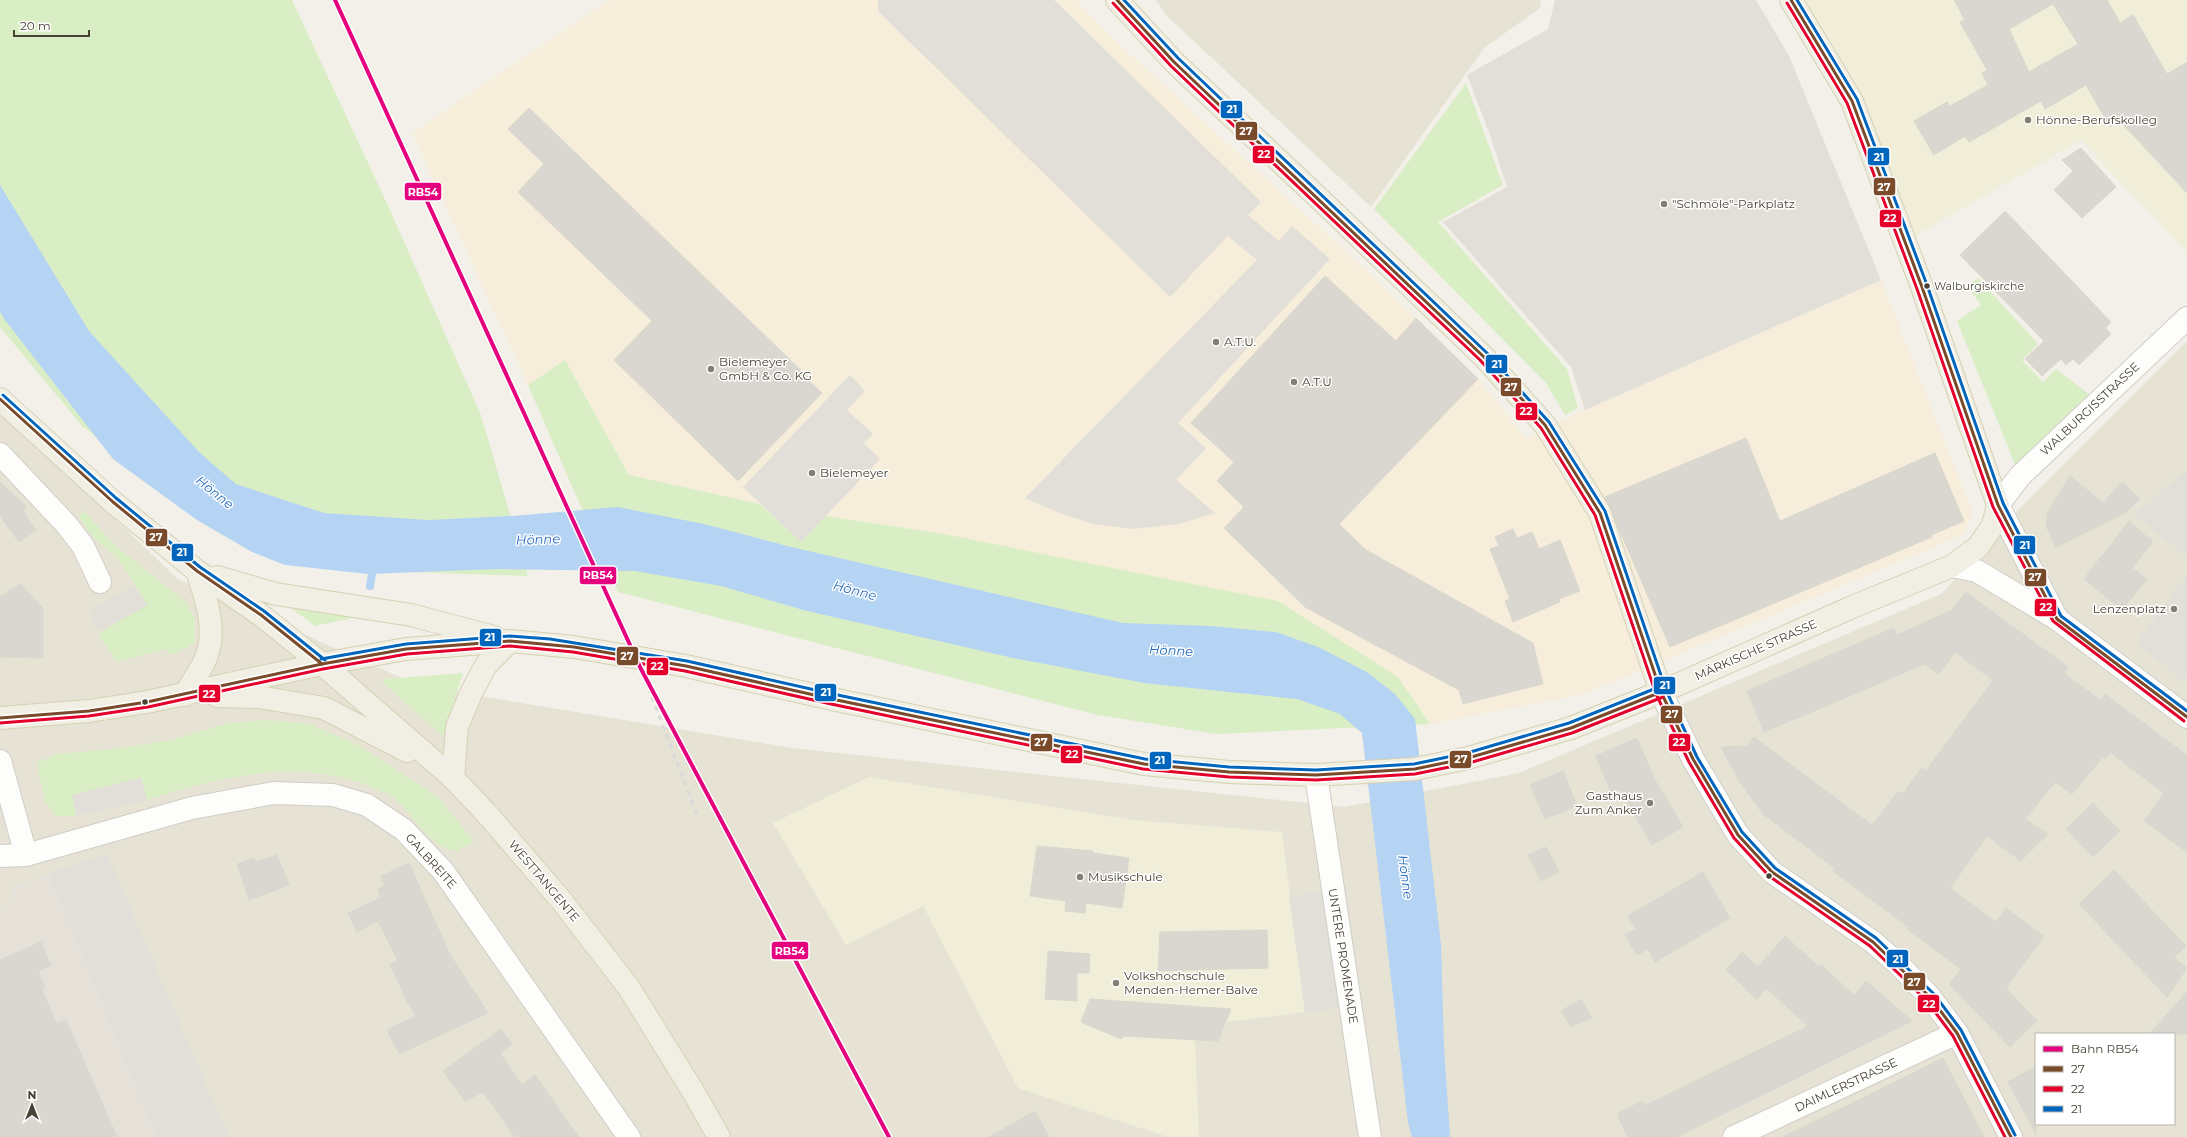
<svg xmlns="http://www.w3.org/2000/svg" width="2187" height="1137" font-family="Montserrat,sans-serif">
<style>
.residential{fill:#e6e3d5;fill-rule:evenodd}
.commercial{fill:#f6eeda}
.industrial{fill:#e5e1d9}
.education{fill:#f0edd9}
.green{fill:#daeec5}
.parking{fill:#e1dfd8}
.water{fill:#b5d3f3}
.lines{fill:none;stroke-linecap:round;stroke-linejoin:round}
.stream{stroke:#b5d3f3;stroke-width:8}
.building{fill:#d9d7cf;stroke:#dad7ce;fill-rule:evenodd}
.minor-casing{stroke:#d0cdc6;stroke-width:24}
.major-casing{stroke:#d6d0b4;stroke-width:24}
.minor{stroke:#fdfdfc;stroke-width:22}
.major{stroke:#f1efe3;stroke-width:22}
.rail{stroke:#d9d9d8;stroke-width:3;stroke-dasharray:5 5;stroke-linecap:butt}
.bus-1-casing{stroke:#fff;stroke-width:6}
.bus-2-casing{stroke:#fff;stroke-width:6}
.bus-3-casing{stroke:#fff;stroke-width:6}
.bus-1{stroke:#7a4b2a;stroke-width:3}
.bus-2{stroke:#e4002b;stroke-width:3}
.bus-3{stroke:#0065bd;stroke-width:3}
.rail-1-casing{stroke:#fff;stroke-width:7}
.rail-1{stroke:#e5007d;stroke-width:4}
.poi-dot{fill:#847f73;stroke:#fff;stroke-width:1.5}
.bus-dot{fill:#484234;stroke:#fff;stroke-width:1.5}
.labels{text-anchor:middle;stroke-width:3;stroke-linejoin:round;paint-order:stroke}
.bus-label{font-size:11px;fill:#484234;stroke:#fff;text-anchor:start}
.poi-label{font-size:12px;fill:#484234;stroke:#fff;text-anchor:start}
.street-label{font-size:12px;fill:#484234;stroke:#fff}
.water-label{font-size:13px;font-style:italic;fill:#216ac0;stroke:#fff}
.line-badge{stroke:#fff;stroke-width:1.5}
.badge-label{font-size:11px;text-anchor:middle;font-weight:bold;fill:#fff}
</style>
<rect width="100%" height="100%" fill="#f2f0e8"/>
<g class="residential">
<polygon points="1156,0 1541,0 1540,8 1484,48 1371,207 1167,16"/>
<path d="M2187 341V1137H0V410L178 579 420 686 792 748 1344 807 1519 773 1941 594 2022 506ZM2036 1034H2174V1124H2036Z"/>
</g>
<polygon class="commercial" points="609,0 1076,0 1109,35 1378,281 1478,379 1526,438 1585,410 1881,280 1972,511 1965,534 1584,694 1430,724 1398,677 944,534 827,516 801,542 760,504 629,475 565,360 528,385 412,133"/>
<polygon class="industrial" points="107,853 228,1137 0,1137 0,908 9,900 14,886"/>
<g class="education">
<polygon points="1801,0 2187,0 2187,252 2081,140 1915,236 1860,99"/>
<polygon points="869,777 1133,820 1282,832 1305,1012 1226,1022 1218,1041 1195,1040 1199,1137 1168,1137 1018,1088 923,906 846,945 773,823"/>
</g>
<g class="green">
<polygon points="0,0 292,0 390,210 481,415 528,576 351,570 234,539 83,427 0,327"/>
<polygon points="1466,83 1503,185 1438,222 1567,369 1578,408 1565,415 1546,383 1374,209"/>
<polygon points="1978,278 2038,344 2022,360 2043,382 2056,369 2095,399 2018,472 1957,321 1981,305 1967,286"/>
<polygon points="565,360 629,475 760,504 801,542 826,516 944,534 1278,601 1398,677 1430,724 1216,734 1098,715 618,592 528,385"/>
<polygon points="85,511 111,542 186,602 195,620 194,644 170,655 166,649 116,662 99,635 100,632 147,605 118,558 92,536 79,516"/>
<polygon points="283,602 371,614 315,626"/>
<polygon points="463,673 443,736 383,683 385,679"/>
<path d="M269 720 310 724 356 744 437 796 474 842 457 851C450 849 440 847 435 842 419 829 409 810 393 797 387 793 377 790 371 787 300 757 217 777 147 800L141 778 73 795 76 816H56L45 801 37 763 56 754 114 749 171 740 228 723Z"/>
</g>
<g class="parking">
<polygon points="878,0 1054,0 1261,202 1248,215 1279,241 1292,226 1330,259 1178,423 1206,448 1176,480 1215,513 1179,524 1133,529 1093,524 1057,512 1025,498 1257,260 1228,236 1170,297 878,11"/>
<polygon points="1555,0 1756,0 1789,56 1881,280 1585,410 1571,367 1443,222 1507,187 1490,135 1467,75 1548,29"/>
<polygon points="850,375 865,391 847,410 873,434 864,443 880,459 801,542 743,487"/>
<polygon points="2187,470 2187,558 2134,514"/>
<polygon points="2187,575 2187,676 2183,681 2137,643"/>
<polygon points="134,586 147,605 100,632 88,612"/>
<polygon points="141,778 147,800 76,816 72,795"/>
<polygon points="107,853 228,1137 157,1137 49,873"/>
<polygon points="1333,891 1350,1007 1305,1012 1289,896"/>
</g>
<polygon class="water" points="0,185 89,331 200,453 236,484 324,513 428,520 512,516 618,507 704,524 791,547 1123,623 1211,626 1276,632 1318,647 1367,672 1395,694 1415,719 1441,945 1444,1047 1450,1137 1412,1137 1408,1122 1362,733 1340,714 1297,699 1144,683 1013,658 807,611 721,586 635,571 498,569 368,574 285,565 252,552 197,520 113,459 5,320 0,312"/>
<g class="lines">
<polyline class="stream" points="370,586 374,563"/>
</g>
<g class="building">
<path d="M1954 0H2107L2120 23 2133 15 2167 74 2187 62V193L2120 121 2110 127 2086 85 2045 109 2041 101 1969 142 1965 136 1934 155 1914 121 1947 102 1950 106 1988 85 1982 73 1987 70 1960 22 1965 20ZM2053 4 2078 44 2029 72 2009 29Z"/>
<polygon points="529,108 809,378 808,380 822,393 738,481 614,360 652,321 518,192 544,164 508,129"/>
<polygon points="2081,148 2116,187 2082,218 2054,190 2073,171 2062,160"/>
<polygon points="2005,211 2111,322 2106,328 2111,334 2079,365 2073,359 2066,365 2061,359 2042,376 2025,359 2044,341 1960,255"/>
<polygon points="1325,276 1396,341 1416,318 1478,379 1339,524 1366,550 1533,643 1543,684 1463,704 1459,690 1305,607 1224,528 1244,507 1217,481 1234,462 1191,423"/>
<polygon points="1746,438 1780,521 1935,453 1964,521 1931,535 1932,537 1670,647 1605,497"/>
<polygon points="2070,476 2103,503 2122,482 2140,499 2125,513 2056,547 2046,526 2048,512"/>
<polygon points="0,482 27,507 23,511 36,530 19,542 0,516"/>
<polygon points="2129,521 2153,542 2132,568 2147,579 2122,610 2084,579"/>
<polygon points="1513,529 1517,538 1532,532 1539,549 1560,540 1580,591 1559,599 1560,602 1513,622 1505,601 1510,599 1490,549 1499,546 1495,537"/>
<polygon points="20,584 43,608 43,658 0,657 0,597"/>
<polygon points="1966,592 2068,667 2064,673 2100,700 2105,694 2187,755 2187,852 2144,821 2164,793 2111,753 2105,759 2103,757 2072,794 2055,782 2025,819 2048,834 2021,861 1987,836 1950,888 1996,922 2006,908 2044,936 2006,988 2037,1021 2010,1047 1949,984 1961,969 1907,929 1909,927 1833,871 1835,868 1763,814 1739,781 1721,747 1747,746 1754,737 1872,825 1898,791 1903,794 1922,767 1926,771 1993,680 1955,652 1939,674 1925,664 1764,732 1747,691 1894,628 1897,635 1952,610"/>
<polygon points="1637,738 1655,780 1683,827 1652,845 1619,789 1611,792 1596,756"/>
<polygon points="1563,771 1577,806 1545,819 1530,785"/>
<polygon points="2093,803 2120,831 2093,857 2066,829"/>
<polygon points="1037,846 1093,851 1093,853 1129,858 1122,908 1086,903 1085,913 1065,911 1066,901 1030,896"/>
<polygon points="1546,847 1559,872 1541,881 1528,855"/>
<polygon points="277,855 289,885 249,900 237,864 254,858 256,862"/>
<polygon points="409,863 449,953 488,1013 399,1054 387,1030 416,1016 408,1003 390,964 398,961 378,921 357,932 348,913 381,898 378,889 385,886 381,876"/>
<polygon points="2114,870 2186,946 2174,958 2187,968 2167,997 2079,904"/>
<polygon points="1703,872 1730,918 1655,962 1648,949 1637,955 1625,935 1636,929 1628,916"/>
<polygon points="1267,930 1268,968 1158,971 1160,932"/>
<polygon points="1785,936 1819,967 1821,965 1854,995 1866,981 1912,1021 1677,1137 1628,1137 1617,1114 1642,1101 1644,1106 1808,1026 1766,988 1757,999 1726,970 1742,952 1758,967"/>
<polygon points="41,942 51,965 38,971 45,988 42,990 57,1024 66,1020 117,1137 0,1137 0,960"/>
<polygon points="1048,951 1090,954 1089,973 1077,973 1077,1001 1045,999"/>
<polygon points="2187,992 2187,1034 2149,1034"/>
<polygon points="1090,999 1231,1009 1218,1041 1123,1036 1121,1039 1081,1022"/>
<polygon points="1581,999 1592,1018 1571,1027 1561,1011"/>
<polygon points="501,1029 512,1044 500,1053 522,1085 535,1075 579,1137 515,1137 483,1092 465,1101 443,1071"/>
<polygon points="1943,1058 1984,1137 1782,1137 1863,1098"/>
<polygon points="2036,1066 2036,1134 2008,1082"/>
<polygon points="1035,1111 1049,1137 989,1137"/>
</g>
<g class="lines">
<defs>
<g id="minor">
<polyline points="0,454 66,524 83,546 100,582"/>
<polyline points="1952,566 1977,571 2057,619 2187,717"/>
<polyline points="2057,619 1998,505 2020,476 2187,318"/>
<polyline points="1661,692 1693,759 1738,835 1772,872 1873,942 1898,964 1930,997 1957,1033 2011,1137"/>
<polyline points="0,761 26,855"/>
<polyline points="1316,775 1370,1137"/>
<polyline points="0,856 26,855 192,808 274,793 333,795 367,805 404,830 443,871 629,1137"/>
<polyline points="1734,1137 1957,1033"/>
</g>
<g id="major">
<polyline points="1117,0 1174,62 1324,203 1484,357 1545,425 1600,513 1661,692"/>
<polyline points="0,399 113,502 197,571 261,615 322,664 453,778 487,814 561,900 629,988 694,1093 719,1137"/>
<polyline points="217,577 276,594 411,615 494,637"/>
<path d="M185 695C191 683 200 672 205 660 218 631 206 599 197 571"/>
<polyline points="217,696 259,697 324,708 407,751"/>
<polyline points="0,718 89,711 147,702 322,664 406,649 510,641 574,647 686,666 832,699 1144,764 1229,772 1316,775 1415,769 1468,758 1571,728 1661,692 1850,608 1952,566 1978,547 1993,525 1998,505 1922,287 1852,101 1791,0"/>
<polyline points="453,778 457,727 471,693 486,665 510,641"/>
</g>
</defs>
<use href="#minor" class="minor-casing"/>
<use href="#major" class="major-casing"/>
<use href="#minor" class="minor"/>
<use href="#major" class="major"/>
<polyline class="rail" points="641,669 697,814"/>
<defs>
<g id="bus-1">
<polyline points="1117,0 1174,62 1484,357 1545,425 1600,513 1661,692 1693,759 1738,835 1772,872 1873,942 1930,997 1957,1033 2011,1137"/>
<polyline points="1791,0 1852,101 1922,287 1998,505 2057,619 2187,717"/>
<polyline points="0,399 113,502 197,571 261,615 322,664"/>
<polyline points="0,718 89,711 147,702 322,664 406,649 510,641 574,647 686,666 832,699 1144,764 1229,772 1316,775 1415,769 1468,758 1571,728 1661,692"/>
</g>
<g id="bus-2">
<polyline points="1113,3 1171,66 1480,360 1541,428 1595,515 1656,694 1689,762 1734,838 1769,876 1870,946 1926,1000 1953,1036 2005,1137"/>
<polyline points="1787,3 1847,103 1917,289 1993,507 2053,621 2184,721"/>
<polyline points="0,723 89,716 148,707 323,669 407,654 510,646 573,652 685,671 831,704 1143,769 1229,777 1316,780 1415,774 1469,763 1572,733 1663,697"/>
</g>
<g id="bus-3">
<polyline points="1124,0 1178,58 1487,353 1549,422 1605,511 1666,690 1697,757 1742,832 1775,868 1876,938 1934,994 1961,1030 2015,1135"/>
<polyline points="1797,0 1857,99 1927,285 2003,503 2061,616 2187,711"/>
<polyline points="3,395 116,498 200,567 264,611 325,660"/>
<polyline points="321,659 406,644 510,636 550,639 687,661 833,694 1145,759 1229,767 1316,770 1414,764 1467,753 1569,723 1659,687"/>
</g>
</defs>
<use href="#bus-1" class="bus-1-casing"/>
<use href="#bus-2" class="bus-2-casing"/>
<use href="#bus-3" class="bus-3-casing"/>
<use href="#bus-1" class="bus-1"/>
<use href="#bus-2" class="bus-2"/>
<use href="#bus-3" class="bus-3"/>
<defs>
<polyline id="rail-1" points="335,0 641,669 889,1137"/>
</defs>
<use href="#rail-1" class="rail-1-casing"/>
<use href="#rail-1" class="rail-1"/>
</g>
<g class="poi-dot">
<circle cx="2028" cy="120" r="4"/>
<circle cx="1664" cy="204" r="4"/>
<circle cx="1216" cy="342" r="4"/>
<circle cx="711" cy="369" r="4"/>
<circle cx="1294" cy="382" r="4"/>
<circle cx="812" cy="473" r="4"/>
<circle cx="2174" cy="609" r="4"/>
<circle cx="1650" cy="803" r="4"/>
<circle cx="1080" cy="877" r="4"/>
<circle cx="1116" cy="983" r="4"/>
</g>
<g class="bus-dot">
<circle cx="1927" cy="286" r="3.5"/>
<circle cx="145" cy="702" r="3.5"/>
<circle cx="1769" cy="876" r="3.5"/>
</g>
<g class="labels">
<g class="bus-label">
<text x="1934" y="290">Walburgiskirche</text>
</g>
<g class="poi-label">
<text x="2036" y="124">Hönne-Berufskolleg</text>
<text x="1672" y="208">"Schmöle"-Parkplatz</text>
<text x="1224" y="346">A.T.U.</text>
<text x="719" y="366">Bielemeyer<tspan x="719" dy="14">GmbH &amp; Co. KG</tspan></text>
<text x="1302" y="386">A.T.U</text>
<text x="820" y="477">Bielemeyer</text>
<text x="2166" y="613" text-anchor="end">Lenzenplatz</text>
<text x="1642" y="800" text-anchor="end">Gasthaus<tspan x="1642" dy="14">Zum Anker</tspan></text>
<text x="1088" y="881">Musikschule</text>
<text x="1124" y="980">Volkshochschule<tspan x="1124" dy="14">Menden-Hemer-Balve</tspan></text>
</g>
<g class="street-label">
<text transform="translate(2090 409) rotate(-43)" y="4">WALBURGISSTRASSE</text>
<text transform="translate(1756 650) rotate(-24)" y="4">MÄRKISCHE STRASSE</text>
<text transform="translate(431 861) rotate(48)" y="4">GALBREITE</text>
<text transform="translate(544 881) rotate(50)" y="4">WESTTANGENTE</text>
<text transform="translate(1343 956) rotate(81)" y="4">UNTERE PROMENADE</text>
<text transform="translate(1846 1085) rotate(-25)" y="4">DAIMLERSTRASSE</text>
</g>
<g class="water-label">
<text transform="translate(215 492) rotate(39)" y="5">Hönne</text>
<text transform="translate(538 539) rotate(-2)" y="5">Hönne</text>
<text transform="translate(855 590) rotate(15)" y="5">Hönne</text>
<text transform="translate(1171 650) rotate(3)" y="5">Hönne</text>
<text transform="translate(1406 877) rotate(82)" y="5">Hönne</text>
</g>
</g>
<g class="line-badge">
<rect x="1220" y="100" width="23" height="19" rx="4" fill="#0065bd"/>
<rect x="1235" y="121" width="23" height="20" rx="4" fill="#7a4b2a"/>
<rect x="1252" y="145" width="23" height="19" rx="4" fill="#e4002b"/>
<rect x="1867" y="147" width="23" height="19" rx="4" fill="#0065bd"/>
<rect x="1873" y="177" width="23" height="19" rx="4" fill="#7a4b2a"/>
<rect x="404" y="182" width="38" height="19" rx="4" fill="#e5007d"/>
<rect x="1879" y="209" width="23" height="19" rx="4" fill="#e4002b"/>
<rect x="1485" y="354" width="23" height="20" rx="4" fill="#0065bd"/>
<rect x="1500" y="377" width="22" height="20" rx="4" fill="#7a4b2a"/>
<rect x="1515" y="402" width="23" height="19" rx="4" fill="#e4002b"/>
<rect x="145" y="528" width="23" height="19" rx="4" fill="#7a4b2a"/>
<rect x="2013" y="535" width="23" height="20" rx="4" fill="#0065bd"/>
<rect x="171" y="543" width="23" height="19" rx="4" fill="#0065bd"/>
<rect x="579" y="566" width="38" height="19" rx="4" fill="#e5007d"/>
<rect x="2024" y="568" width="23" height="19" rx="4" fill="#7a4b2a"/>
<rect x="2034" y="598" width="23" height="19" rx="4" fill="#e4002b"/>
<rect x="479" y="628" width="23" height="19" rx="4" fill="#0065bd"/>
<rect x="616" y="646" width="23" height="20" rx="4" fill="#7a4b2a"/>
<rect x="646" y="657" width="23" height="19" rx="4" fill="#e4002b"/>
<rect x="1653" y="676" width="23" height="19" rx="4" fill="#0065bd"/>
<rect x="814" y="683" width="23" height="19" rx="4" fill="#0065bd"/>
<rect x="198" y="684" width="23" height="19" rx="4" fill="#e4002b"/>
<rect x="1660" y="705" width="23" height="19" rx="4" fill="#7a4b2a"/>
<rect x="1668" y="733" width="23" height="19" rx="4" fill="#e4002b"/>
<rect x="1030" y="733" width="23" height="19" rx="4" fill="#7a4b2a"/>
<rect x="1060" y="745" width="23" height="19" rx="4" fill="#e4002b"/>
<rect x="1449" y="750" width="23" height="19" rx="4" fill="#7a4b2a"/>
<rect x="1149" y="751" width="23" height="19" rx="4" fill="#0065bd"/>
<rect x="771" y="941" width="38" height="19" rx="4" fill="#e5007d"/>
<rect x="1886" y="949" width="23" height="19" rx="4" fill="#0065bd"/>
<rect x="1903" y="972" width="23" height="19" rx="4" fill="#7a4b2a"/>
<rect x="1917" y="994" width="23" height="19" rx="4" fill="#e4002b"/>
</g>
<g class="badge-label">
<text x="1232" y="113">21</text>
<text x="1246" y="135">27</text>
<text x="1264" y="158">22</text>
<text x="1879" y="161">21</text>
<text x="1884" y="191">27</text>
<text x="423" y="196">RB54</text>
<text x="1890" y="222">22</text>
<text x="1497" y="368">21</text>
<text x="1511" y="391">27</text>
<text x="1526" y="415">22</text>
<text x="156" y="541">27</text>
<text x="2025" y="549">21</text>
<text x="182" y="556">21</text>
<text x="598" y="579">RB54</text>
<text x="2035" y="581">27</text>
<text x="2046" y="611">22</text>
<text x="490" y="641">21</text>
<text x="627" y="660">27</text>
<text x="657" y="670">22</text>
<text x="1665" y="689">21</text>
<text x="826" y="696">21</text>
<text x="209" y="698">22</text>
<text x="1672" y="718">27</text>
<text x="1679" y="746">22</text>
<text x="1041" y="746">27</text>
<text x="1072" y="758">22</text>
<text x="1461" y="763">27</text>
<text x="1160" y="764">21</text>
<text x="790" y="955">RB54</text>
<text x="1898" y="963">21</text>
<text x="1914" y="986">27</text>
<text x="1929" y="1008">22</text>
</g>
<rect x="2035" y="1033" width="140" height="92" fill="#ffffff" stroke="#b6b3ae"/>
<rect x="2043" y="1046" width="20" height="6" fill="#e5007d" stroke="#b6b3ae"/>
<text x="2071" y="1053" font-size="12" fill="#484234">Bahn RB54</text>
<rect x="2043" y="1066" width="20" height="6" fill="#7a4b2a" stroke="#b6b3ae"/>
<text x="2071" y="1073" font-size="12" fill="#484234">27</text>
<rect x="2043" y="1086" width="20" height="6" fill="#e4002b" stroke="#b6b3ae"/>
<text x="2071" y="1093" font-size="12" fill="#484234">22</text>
<rect x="2043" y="1106" width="20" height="6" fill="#0065bd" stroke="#b6b3ae"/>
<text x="2071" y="1113" font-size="12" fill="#484234">21</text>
<g transform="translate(32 1105)" stroke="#ffffff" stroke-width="3" paint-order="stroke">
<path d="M0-3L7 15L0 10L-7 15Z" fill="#484234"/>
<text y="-6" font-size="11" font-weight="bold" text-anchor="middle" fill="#484234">N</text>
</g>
<path d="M14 30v6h75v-6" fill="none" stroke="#484234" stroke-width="2"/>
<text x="20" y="30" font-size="12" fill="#484234" stroke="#ffffff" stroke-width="3" paint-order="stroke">20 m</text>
</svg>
